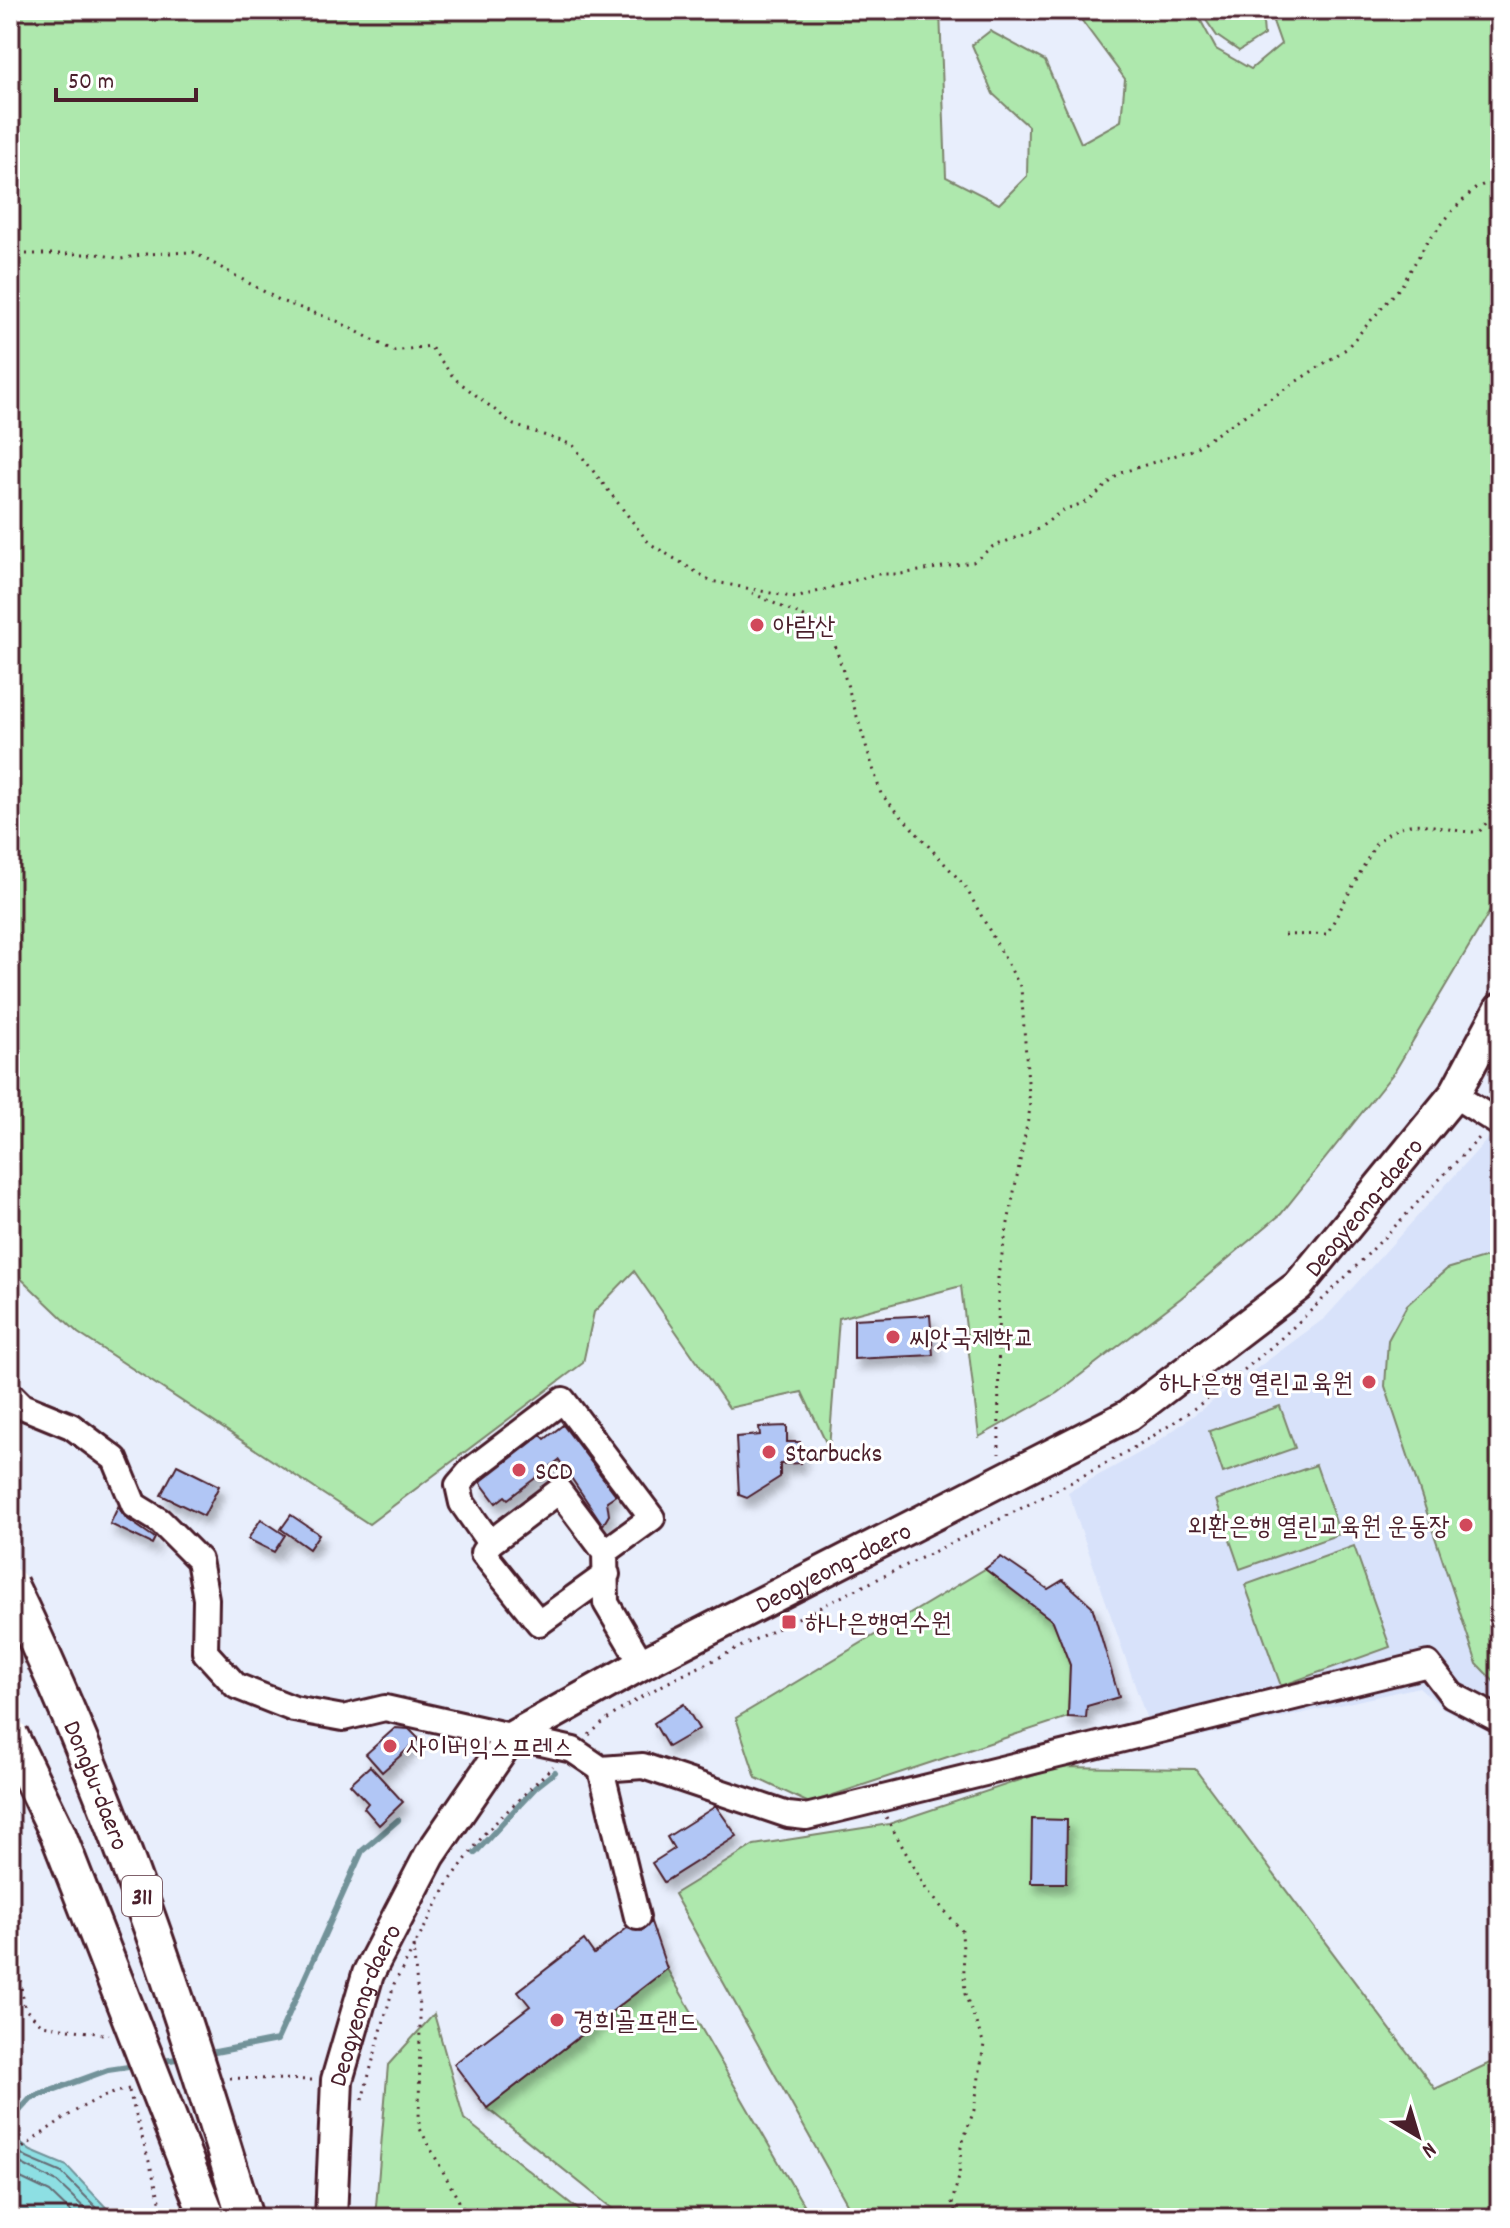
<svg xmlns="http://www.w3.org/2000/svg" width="1510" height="2228" font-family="Dekko,'Poor Story',sans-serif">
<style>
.built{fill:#d8e2fa}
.green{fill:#aee8ad;stroke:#7c846c;stroke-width:2}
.water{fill:#8ddfe3;stroke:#729299;stroke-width:2}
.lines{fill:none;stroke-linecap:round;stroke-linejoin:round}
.shore{stroke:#656c75;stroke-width:2}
.stream{stroke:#729299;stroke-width:6}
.building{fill:#b1c6f5;stroke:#4a1f2b;stroke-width:2;filter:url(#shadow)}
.minor-casing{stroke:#4a1f2b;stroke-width:30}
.major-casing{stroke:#4a1f2b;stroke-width:36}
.path{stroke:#4a1f2b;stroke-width:3;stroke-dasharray:2 6;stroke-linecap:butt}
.minor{stroke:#fff;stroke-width:24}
.major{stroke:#fff;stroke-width:30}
.highway-bridge-casing{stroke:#4a1f2b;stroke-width:40;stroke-linecap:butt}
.highway-bridge{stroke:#fff;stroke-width:34}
.poi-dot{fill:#d1495b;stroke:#fff;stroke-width:3}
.labels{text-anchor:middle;stroke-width:6;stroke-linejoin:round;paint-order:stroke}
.shield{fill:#fff;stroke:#80626b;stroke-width:2}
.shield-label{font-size:24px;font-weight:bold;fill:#4a1f2b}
.poi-label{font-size:26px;fill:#4a1f2b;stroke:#fff;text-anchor:start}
.street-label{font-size:26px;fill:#4a1f2b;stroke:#fff}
</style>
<defs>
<filter id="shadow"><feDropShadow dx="5" dy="9" stdDeviation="4" flood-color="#0004"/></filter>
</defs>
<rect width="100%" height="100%" fill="#e8eefc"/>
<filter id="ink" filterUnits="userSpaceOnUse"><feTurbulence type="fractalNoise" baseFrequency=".0125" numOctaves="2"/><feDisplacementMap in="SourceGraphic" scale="16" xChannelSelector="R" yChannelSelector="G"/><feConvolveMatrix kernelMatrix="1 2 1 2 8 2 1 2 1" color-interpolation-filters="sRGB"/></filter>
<g filter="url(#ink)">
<polygon class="built" points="1500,1120 1500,1737 1444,1709 1419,1687 1156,1746 1068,1492 1152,1446 1325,1318 1494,1132"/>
<g class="green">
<polygon points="10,10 940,10 946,177 999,204 1027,176 1028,126 993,94 972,45 990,31 1045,61 1081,143 1121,121 1125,79 1074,10 1195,10 1216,49 1251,69 1281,44 1269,10 1500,10 1500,894 1395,1071 1281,1214 1181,1298 1057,1393 979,1437 961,1286 839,1318 829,1449 802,1392 729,1408 634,1271 594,1312 583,1363 369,1524 78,1333 10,1268"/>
<polygon points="1199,10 1262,10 1264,35 1239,51 1217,36"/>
<polygon points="1500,1253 1500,1688 1477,1664 1385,1386 1388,1340 1407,1305 1447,1269"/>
<polygon points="1280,1406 1295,1448 1223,1473 1209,1431"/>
<polygon points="1316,1465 1340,1534 1240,1569 1216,1500"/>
<polygon points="1354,1546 1390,1647 1281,1686 1245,1585"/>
<polygon points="985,1569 1053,1621 1070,1665 1068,1717 809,1803 756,1778 736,1718"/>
<polygon points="1059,1767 1195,1769 1435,2089 1492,2062 1500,2024 1500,2218 855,2218 674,1894 754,1845 889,1824"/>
<polygon points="667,1969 811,2218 624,2218 487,2108"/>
<polygon points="434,2014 464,2119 589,2218 375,2218 388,2065"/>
</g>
<polygon class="water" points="10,2088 16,2140 31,2151 67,2166 116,2218 10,2218"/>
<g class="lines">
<g class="shore">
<polyline points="10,2145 27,2158 62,2173 107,2218"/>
<polyline points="10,2158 57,2182 95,2218"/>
<polyline points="10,2173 50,2192 77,2218"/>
</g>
<g class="stream">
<polyline points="475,1853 536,1787 555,1772"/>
<polyline points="205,2054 277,2040 362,1851 398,1820"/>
<polyline points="158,2062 182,2058"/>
<polyline points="10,2121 31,2098 108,2070 135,2066"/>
</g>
</g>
<g class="building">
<polygon points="930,1315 933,1355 854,1359 854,1319"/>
<polygon points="563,1425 616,1495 607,1501 609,1515 603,1525 559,1460 508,1499 505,1496 496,1503 480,1482 541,1435 545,1439"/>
<polygon points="787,1426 787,1442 800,1442 801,1463 780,1464 780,1477 747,1498 739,1495 736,1437 760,1435 759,1427"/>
<polygon points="177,1465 219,1486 204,1516 161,1495"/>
<polygon points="118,1507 126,1518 155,1538 152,1544 110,1524"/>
<polygon points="291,1515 319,1534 309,1549 281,1529"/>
<polygon points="261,1519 285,1535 274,1552 248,1539"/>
<polygon points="1001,1557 1048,1589 1063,1580 1092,1606 1119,1697 1087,1706 1086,1718 1068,1717 1070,1665 1053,1621 985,1569"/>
<polygon points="684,1704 699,1729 668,1747 654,1723"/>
<polygon points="395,1728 409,1729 419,1739 382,1772 366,1754"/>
<polygon points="370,1766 403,1802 379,1825 364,1808 368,1803 350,1784"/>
<polygon points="716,1806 737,1836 664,1882 652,1863 674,1849 667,1837"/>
<polygon points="1032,1819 1067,1820 1066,1883 1031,1883"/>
<polygon points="651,1922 667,1969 487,2108 454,2064 530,2006 518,1991 584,1940 594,1954 627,1928 641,1931"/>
</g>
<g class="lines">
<defs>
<g id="minor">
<polyline points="1454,1095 1500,1124"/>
<polyline points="10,1394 22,1406 71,1426 115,1459 134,1505 160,1521 199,1560 206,1599 205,1652 236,1686 294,1709 343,1718 385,1708 573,1750 601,1769 643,1766 788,1815 806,1817 1428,1664 1452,1695 1500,1720"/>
<polyline points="490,1543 462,1503 458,1485 471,1470 563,1400 652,1518 605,1552"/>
<polyline points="607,1574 539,1623 483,1553 490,1543 559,1491 605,1552 606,1603 642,1664"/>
<polyline points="601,1769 637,1917"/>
</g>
<g id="major">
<path id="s1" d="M331 2218 337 2080 368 1974 430 1855 510 1738 642 1664 1129 1415 1298 1286 1454 1095 1500 1009"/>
</g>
</defs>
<use href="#minor" class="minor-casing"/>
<use href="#major" class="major-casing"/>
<g class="path">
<polyline points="1496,10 1500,19"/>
<polyline points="10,254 98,254 121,259 146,254 193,252 281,301 337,321 394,351 430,346 454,378 514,425 573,445 649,543 711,581 796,598 876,574 901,574 973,562 992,547 1038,529 1063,510 1089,501 1120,473 1192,450 1346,349 1402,285 1427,242 1455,208 1476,188 1500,177"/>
<polyline points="752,593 830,629 881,794 965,886 1021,988 1030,1109 998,1275 999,1454"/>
<path d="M1284 935 1327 934 1375 845C1413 807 1434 833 1479 832L1500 806"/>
<path d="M589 1735C631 1695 694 1671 746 1644 870 1581 998 1524 1119 1456 1262 1377 1369 1252 1480 1137"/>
<polyline points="886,1817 926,1889 962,1931 965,1994 984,2044 974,2110 961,2147 959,2177 952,2202 957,2218"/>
<polyline points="10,1818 16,1812"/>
<polyline points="10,1925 25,2009 42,2025 109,2035"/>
<polyline points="413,1946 420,2017 419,2127 468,2218"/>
<polyline points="230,2078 315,2080"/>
<polyline points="129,2091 165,2218"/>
<polyline points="362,2100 394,1984 449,1882 485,1833 553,1766"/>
<path d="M10 2157C47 2131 84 2098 129 2089"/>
</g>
<use href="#minor" class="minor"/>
<use href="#major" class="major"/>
<defs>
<g id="highway-bridge">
<path id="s2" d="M10 1585C109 1788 180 2002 245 2218"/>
<polyline points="10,1735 58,1834 208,2218"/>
</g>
</defs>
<use href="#highway-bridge" class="highway-bridge-casing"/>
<use href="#highway-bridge" class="highway-bridge"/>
</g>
</g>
<g class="poi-dot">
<circle cx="757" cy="625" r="8"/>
<circle cx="893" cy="1337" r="8"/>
<circle cx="1369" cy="1382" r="8"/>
<circle cx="769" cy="1452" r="8"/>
<circle cx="519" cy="1470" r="8"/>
<circle cx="1466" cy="1525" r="8"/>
<rect x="781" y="1614" width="16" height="16" rx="4"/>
<circle cx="390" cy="1746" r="8"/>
<circle cx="557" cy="2020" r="8"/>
</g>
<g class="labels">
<rect class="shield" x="122" y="1876" width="40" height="40" rx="6"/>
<g class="shield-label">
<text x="142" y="1904">311</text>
</g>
<g class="poi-label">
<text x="773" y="634">아람산</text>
<text x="909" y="1346">씨앗국제학교</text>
<text x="1353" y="1391" text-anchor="end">하나은행 열린교육원</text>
<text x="785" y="1461">Starbucks</text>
<text x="535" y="1479">SCD</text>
<text x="1450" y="1534" text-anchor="end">외환은행 열린교육원 운동장</text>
<text x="805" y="1631">하나은행연수원</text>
<text x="406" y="1755">사이버익스프레스</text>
<text x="573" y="2029">경희골프랜드</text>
</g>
<g class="street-label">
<text dy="9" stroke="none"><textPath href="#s1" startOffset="1538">Deogyeong-daero</textPath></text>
<text dy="9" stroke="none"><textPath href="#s1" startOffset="890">Deogyeong-daero</textPath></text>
<text dy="9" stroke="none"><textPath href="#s2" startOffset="218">Dongbu-daero</textPath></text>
<text dy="9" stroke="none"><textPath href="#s1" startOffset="218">Deogyeong-daero</textPath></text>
</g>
</g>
<rect width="1510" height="2228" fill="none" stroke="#fff" stroke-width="40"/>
<rect x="20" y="20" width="1470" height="2188" fill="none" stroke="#4a1f2b" stroke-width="3" filter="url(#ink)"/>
<g transform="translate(1418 2136) rotate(142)" stroke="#ffffff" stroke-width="6" paint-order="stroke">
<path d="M0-6L14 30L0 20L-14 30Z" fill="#4a1f2b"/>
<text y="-12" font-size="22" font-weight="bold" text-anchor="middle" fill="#4a1f2b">N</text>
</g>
<path d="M56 88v12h140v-12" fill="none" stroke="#4a1f2b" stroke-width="4"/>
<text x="68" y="88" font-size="24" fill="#4a1f2b" stroke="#ffffff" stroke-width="6" paint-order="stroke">50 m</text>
</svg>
